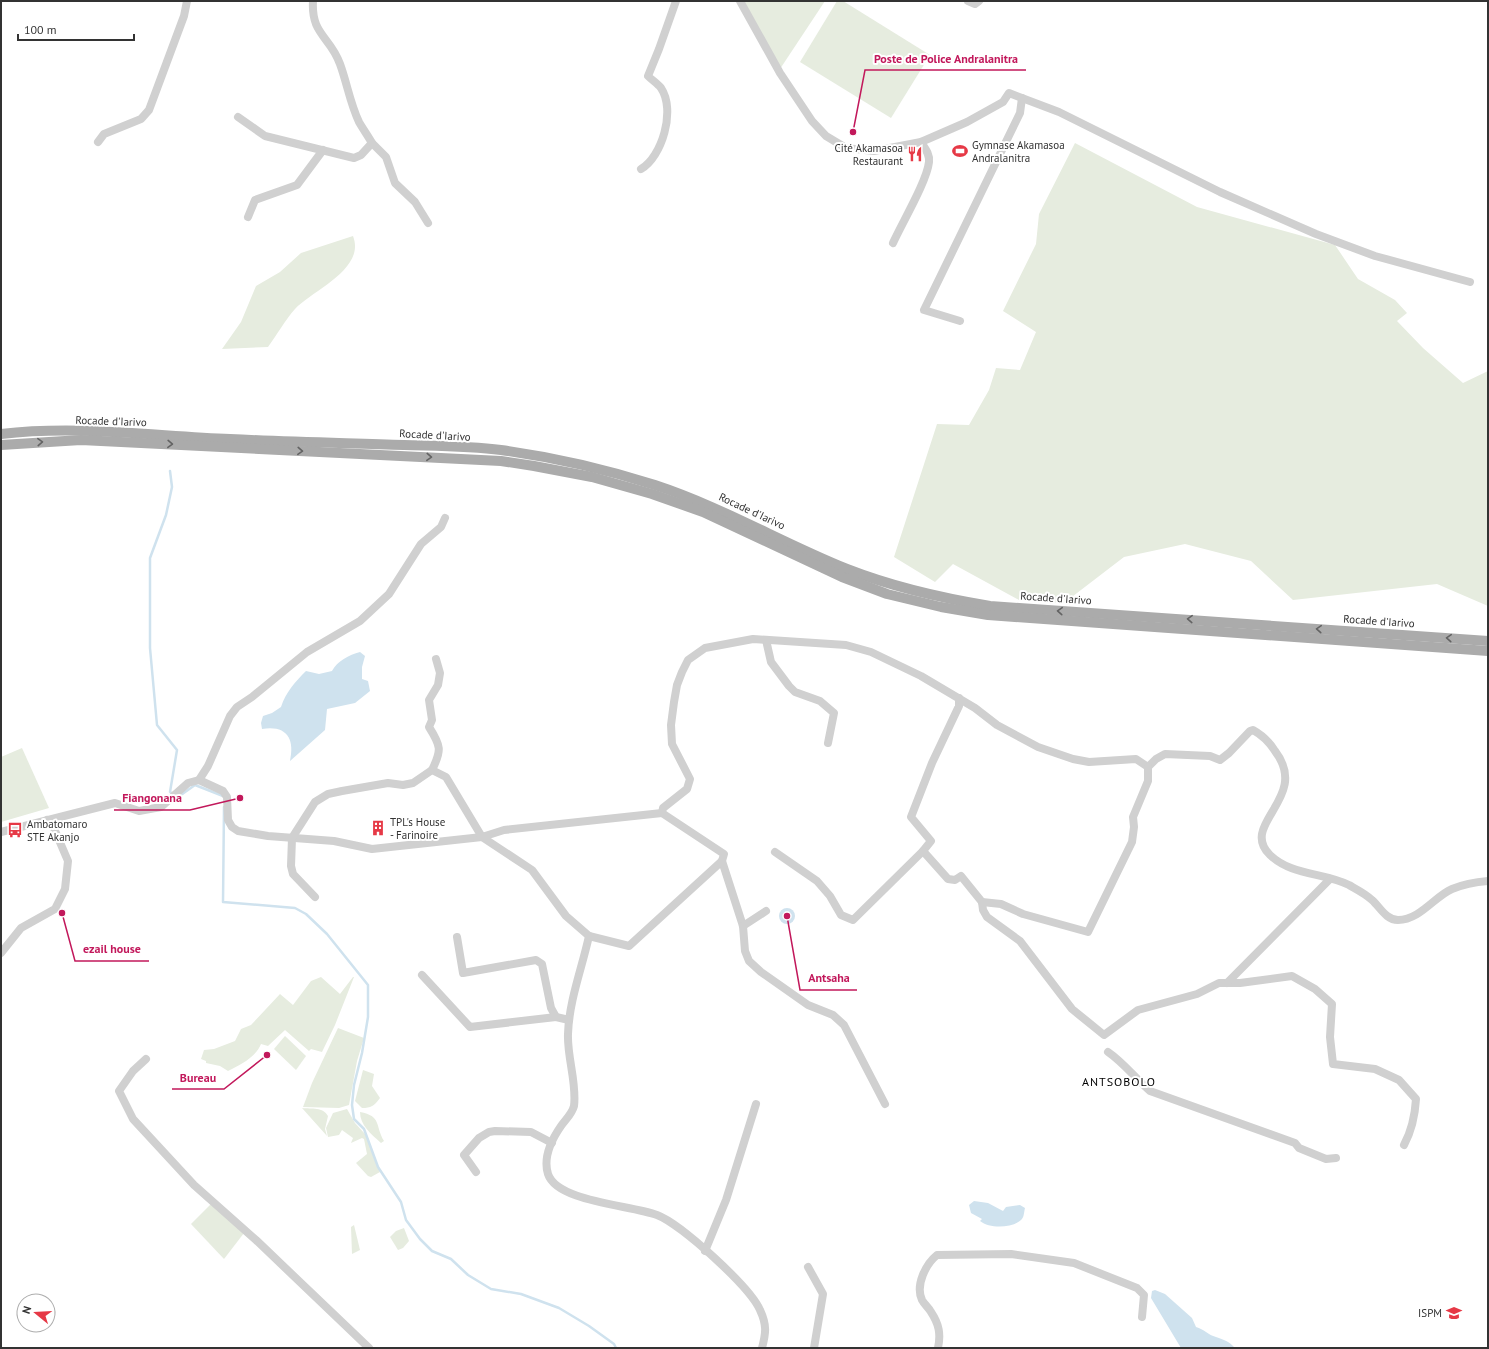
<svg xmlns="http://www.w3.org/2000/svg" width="1489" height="1349" font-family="'PT Sans',sans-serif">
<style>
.green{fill:#e6ecdf}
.water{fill:#cfe2ee}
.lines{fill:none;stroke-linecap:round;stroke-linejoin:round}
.stream{stroke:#cfe2ee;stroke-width:2.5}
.minor{stroke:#d0d0d0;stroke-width:8}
.major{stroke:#ababab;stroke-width:10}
.oneway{stroke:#636363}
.labels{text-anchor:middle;stroke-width:4;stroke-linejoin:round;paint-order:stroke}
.poi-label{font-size:11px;fill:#333;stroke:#fff;text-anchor:start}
.street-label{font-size:11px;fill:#333;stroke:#fff}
.neighbourhood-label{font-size:12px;letter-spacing:1px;fill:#000;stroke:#fff}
.leader{fill:none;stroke:#c2185b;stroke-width:1.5}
.callout-dot{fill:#c2185b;stroke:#fff;stroke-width:1.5}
.callout-label{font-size:12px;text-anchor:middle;font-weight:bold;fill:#c2185b;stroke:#fff;stroke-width:4;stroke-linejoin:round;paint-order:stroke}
</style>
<rect width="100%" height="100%" fill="#fff"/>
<g class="green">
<polygon points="742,1 825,1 780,69"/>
<polygon points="837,1 843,1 930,55 891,118 800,62"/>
<polygon points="1075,143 1197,207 1335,245 1358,279 1395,300 1407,313 1397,321 1423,348 1463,383 1488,371 1488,606 1437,584 1293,600 1251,561 1185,544 1124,557 1064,603 1019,600 953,564 935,582 894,557 937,424 969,425 989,390 996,368 1020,370 1036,332 1003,311 1036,244 1039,214"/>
<path d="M353 236C366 269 313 290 295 309 285 320 277 335 268 347L222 349 241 322 256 286 280 272 301 253Z"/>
<polygon points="22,748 49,808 1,822 1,757"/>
<path d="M321 977 340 994 353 977H354L335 1025 322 1052 311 1049 309 1051 285 1030 268 1046 261 1044C256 1057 240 1065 228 1071L220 1066 206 1063V1061L201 1059 204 1050 214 1049 235 1041 241 1029 251 1025 280 994 293 1005 311 981Z"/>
<polygon points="338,1028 364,1038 357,1061 349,1105 339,1108 303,1107 312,1083"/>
<polygon points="285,1036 306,1056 296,1070 274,1049"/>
<path d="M363 1070 374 1074 372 1086 380 1098C374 1106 371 1108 362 1108L355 1101Z"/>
<path d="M302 1108C312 1109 323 1107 328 1116L325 1129 327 1136Z"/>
<polygon points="347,1109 355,1123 365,1134 380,1172 371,1177 368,1176 356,1163 367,1154 364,1139 362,1138 351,1143 353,1138 342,1130 339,1135 328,1137 326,1128 333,1113"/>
<path d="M360 1112C382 1116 375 1126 384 1141L381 1143C371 1134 360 1125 360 1112Z"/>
<polygon points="212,1203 244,1233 224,1259 191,1224"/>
<polygon points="354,1225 360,1250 352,1254 351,1227"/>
<polygon points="404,1228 409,1241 403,1248 398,1250 390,1237 396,1231"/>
</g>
<g class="water">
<path d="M360 652 365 656 362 667V679L368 681 370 691 355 703 327 709 325 730 290 761C295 739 287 725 262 729L261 723 263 716 272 713 281 707C286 692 295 682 306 671L319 674 332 671C337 661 349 655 360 652Z"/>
<circle cx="787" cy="916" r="8"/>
<path d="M974 1201 988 1203 1003 1211 1006 1207 1020 1205 1025 1208C1024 1212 1024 1218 1021 1220 1012 1228 990 1229 980 1221L982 1219 971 1213 969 1205Z"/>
<path d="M1155 1290 1165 1294 1192 1318 1196 1327C1204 1329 1208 1335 1216 1337 1224 1340 1229 1341 1235 1348H1181L1151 1298 1152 1291Z"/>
</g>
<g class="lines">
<g class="stream">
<polyline points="170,471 172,487 166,515 150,558 150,648 157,725 177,750 170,792 172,793"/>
<polyline points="176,796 178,797 195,785 223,796"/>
<polyline points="224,807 223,902 295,908 306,914 327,934 368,985 368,1017 362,1053 354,1085 352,1105 354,1119 364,1129 378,1167 401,1202 406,1220 420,1239 432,1251 451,1259 468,1275 491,1289 521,1294 559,1308 589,1326 614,1344 616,1348"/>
</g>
<g class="minor">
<polyline points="740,1 780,73 812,121 826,136 846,148 874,151 921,142 967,122 1003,102 1009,93 1059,112 1220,192 1316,234 1375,256 1470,282"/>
<polyline points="968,1 975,4 979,1"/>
<path d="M238 117 265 136 354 158 361 155 372 143C368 136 363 129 359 122 350 103 347 83 340 64 330 36 311 35 313 1"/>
<polyline points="98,142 104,134 141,119 149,110 184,16 187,1"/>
<polyline points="372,143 386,157 395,183 415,202 428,223"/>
<path d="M641 169C662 157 676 110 661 88 658 84 652 80 648 76L659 49 676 1"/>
<polyline points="248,217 255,200 297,185 323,150"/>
<path d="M893 243C902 223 927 181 929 162 930 154 925 148 921 142"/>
<polyline points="960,321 924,310 1020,113 1022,98"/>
<polyline points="445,518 441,527 421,544 389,594 360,621 307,652 252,697 237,707 230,716 208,766 199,780 223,791 227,797 228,820 232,827 238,831 268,836 334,841 372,849 482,837 504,830 662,813"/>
<polyline points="766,640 771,662 789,686 795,692 820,701 834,713 828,743"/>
<path d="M959 698V706L932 763 911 817 931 841 923 851 948 879 955 880 961 876 982 902 983 910 987 917 1020 941 1072 1009 1104 1035 1138 1010 1197 994 1219 983H1240L1292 976 1315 989 1332 1004 1330 1037 1333 1064 1375 1069 1399 1080 1416 1099C1415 1116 1412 1130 1404 1145"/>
<path d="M432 770C442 750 441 746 429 727L432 720 429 700 438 685 440 673 436 659"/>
<polyline points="1,832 115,803 139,811 161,807 188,783 199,780"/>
<polyline points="775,852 817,881 830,896 841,915 853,920 923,851"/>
<polyline points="722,861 743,926 745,951 749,961 761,972 808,1005 833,1015 844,1025 885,1104"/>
<path d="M315 897 293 874 291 866 292 838 315 802 328 794 342 791 388 783 403 785 413 783 432 770 446 777 482 837 532 870 566 916 589 936 629 946 722 861 724 854 662 813 663 808 687 789 690 779 672 744 671 725 674 702 677 685 682 672 688 660 705 648 753 639 846 645 871 652 921 676 975 708 997 725 1038 747 1073 759 1089 762 1136 759 1148 767 1156 759 1165 754 1210 756 1220 760 1229 753 1250 731 1253 730C1262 735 1270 743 1275 751 1311 798 1238 824 1270 855 1292 876 1323 872 1349 885 1356 889 1366 894 1372 900 1380 907 1386 920 1398 920 1420 920 1435 896 1452 889 1464 884 1476 882 1488 881"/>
<polyline points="982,902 1001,904 1023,914 1088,932 1132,842 1134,827 1133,817 1148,781 1148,767"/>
<polyline points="743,926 766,911"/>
<path d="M589 936C582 968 569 1001 568 1034 567 1057 577 1083 574 1106 572 1114 566 1119 561 1126 552 1139 543 1158 548 1174 557 1202 631 1205 657 1215 681 1224 750 1287 760 1310 767 1325 766 1333 762 1348"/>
<polyline points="457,937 463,973 536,960 542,964 551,1008 556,1017 569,1020"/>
<polyline points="1,953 21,928 55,909 65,889 68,861 53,826 47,820"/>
<polyline points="422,975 470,1027 556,1017"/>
<polyline points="1227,983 1330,879"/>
<path d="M1108 1052C1124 1063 1135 1078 1150 1091L1295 1143 1299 1148 1326 1159 1336 1158"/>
<polyline points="146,1059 133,1071 119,1091 133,1119 194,1185 256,1240 369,1348"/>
<polyline points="476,1172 464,1155 479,1138 489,1132 495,1131 531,1132 552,1143"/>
<polyline points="705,1251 726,1200 756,1104"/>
<polyline points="808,1267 823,1294 814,1348"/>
<path d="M938 1348C941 1334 939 1324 931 1312 929 1308 924 1304 922 1300 915 1285 926 1264 937 1255L1011 1254 1074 1263 1137 1288 1144 1295 1142 1317"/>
</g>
<g class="major">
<path d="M1 434C78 425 154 436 230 439 288 442 346 443 404 445 436 446 469 446 501 450 553 457 605 469 655 485 722 507 782 543 847 569 893 587 941 598 990 606L1488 641"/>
<polyline points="1,445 81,440 501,461 534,466 592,477 652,494 703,512 842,577 887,594 941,607 988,615 1488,651"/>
</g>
</g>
<defs><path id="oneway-chevron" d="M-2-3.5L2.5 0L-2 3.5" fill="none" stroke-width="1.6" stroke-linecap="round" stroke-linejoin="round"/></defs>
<g class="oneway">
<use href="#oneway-chevron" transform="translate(40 442) rotate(-3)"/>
<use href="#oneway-chevron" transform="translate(170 444) rotate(2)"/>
<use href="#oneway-chevron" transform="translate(300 451) rotate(3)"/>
<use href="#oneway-chevron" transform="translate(429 457) rotate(3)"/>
<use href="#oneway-chevron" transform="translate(1060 611) rotate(-176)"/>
<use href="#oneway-chevron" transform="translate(1190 619) rotate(-177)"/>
<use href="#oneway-chevron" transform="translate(1319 629) rotate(-176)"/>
<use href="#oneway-chevron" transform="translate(1449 638) rotate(-176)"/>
</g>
<defs>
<symbol id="stadium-bare" viewBox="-9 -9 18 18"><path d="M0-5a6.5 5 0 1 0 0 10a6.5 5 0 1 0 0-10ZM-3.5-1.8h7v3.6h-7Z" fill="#e63946" stroke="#fff" stroke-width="2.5" paint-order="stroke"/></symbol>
<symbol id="restaurant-bare" viewBox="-9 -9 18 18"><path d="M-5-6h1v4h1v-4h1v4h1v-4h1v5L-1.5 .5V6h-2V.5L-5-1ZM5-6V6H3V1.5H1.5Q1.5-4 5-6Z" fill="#e63946" stroke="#fff" stroke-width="2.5" paint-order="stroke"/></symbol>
<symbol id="building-bare" viewBox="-9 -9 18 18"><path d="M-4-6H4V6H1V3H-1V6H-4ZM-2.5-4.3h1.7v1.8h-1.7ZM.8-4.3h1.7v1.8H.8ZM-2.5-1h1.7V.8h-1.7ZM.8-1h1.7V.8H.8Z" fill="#e63946" stroke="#fff" stroke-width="2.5" paint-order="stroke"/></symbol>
<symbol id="bus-bare" viewBox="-9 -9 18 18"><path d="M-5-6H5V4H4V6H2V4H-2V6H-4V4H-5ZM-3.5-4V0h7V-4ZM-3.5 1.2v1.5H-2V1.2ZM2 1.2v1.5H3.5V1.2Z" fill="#e63946" stroke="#fff" stroke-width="2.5" paint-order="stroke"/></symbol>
<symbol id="university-bare" viewBox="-9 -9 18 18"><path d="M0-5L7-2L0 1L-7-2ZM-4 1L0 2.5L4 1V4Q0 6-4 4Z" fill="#e63946" stroke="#fff" stroke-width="2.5" paint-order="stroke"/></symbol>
</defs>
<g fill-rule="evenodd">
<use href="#stadium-bare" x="949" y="140" width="22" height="22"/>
<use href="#restaurant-bare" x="904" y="143" width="22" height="22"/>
<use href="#building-bare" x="367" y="817" width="22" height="22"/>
<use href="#bus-bare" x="4" y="819" width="22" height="22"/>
<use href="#university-bare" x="1443" y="1302" width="22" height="22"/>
</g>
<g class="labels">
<g class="poi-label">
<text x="972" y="149">Gymnase Akamasoa<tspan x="972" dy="13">Andralanitra</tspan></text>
<text x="903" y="152" text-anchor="end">Cité Akamasoa<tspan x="903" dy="13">Restaurant</tspan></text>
<text x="390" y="826">TPL's House<tspan x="390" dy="13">- Farinoire</tspan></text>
<text x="27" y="828">Ambatomaro<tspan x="27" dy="13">STE Akanjo</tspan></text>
<text x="1442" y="1317" text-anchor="end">ISPM</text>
</g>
<g class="street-label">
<text transform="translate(111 421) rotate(2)" y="4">Rocade d'Iarivo</text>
<text transform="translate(435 435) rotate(3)" y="4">Rocade d'Iarivo</text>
<text transform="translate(752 511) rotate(25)" y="4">Rocade d'Iarivo</text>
<text transform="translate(1056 598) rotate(4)" y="4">Rocade d'Iarivo</text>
<text transform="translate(1379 621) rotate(4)" y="4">Rocade d'Iarivo</text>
</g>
<g class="neighbourhood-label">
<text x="1119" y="1086">ANTSOBOLO</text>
</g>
</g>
<path class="leader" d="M853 132L865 70H1026M240 798L190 810H114M62 913L75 961H149M787 916L800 990H857M267 1055L224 1089H172"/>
<g class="callout-dot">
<circle cx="853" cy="132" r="4"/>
<circle cx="240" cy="798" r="4"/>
<circle cx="62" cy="913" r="4"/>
<circle cx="787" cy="916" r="4"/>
<circle cx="267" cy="1055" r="4"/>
</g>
<g class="callout-label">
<text x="946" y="63">Poste de Police Andralanitra</text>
<text x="152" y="802">Fiangonana</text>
<text x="112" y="953">ezail house</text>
<text x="829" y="982">Antsaha</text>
<text x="198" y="1082">Bureau</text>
</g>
<rect width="1489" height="1349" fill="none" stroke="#333333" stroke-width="4"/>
<g transform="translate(36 1313) rotate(288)"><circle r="19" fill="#ffffff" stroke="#adadad"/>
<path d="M0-3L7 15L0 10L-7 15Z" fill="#e63946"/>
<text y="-6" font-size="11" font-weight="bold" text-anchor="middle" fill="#333333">N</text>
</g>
<path d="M18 34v6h116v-6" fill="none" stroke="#333333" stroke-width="2"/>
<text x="24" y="34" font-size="12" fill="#333333" stroke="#ffffff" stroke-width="3" paint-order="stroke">100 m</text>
</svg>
